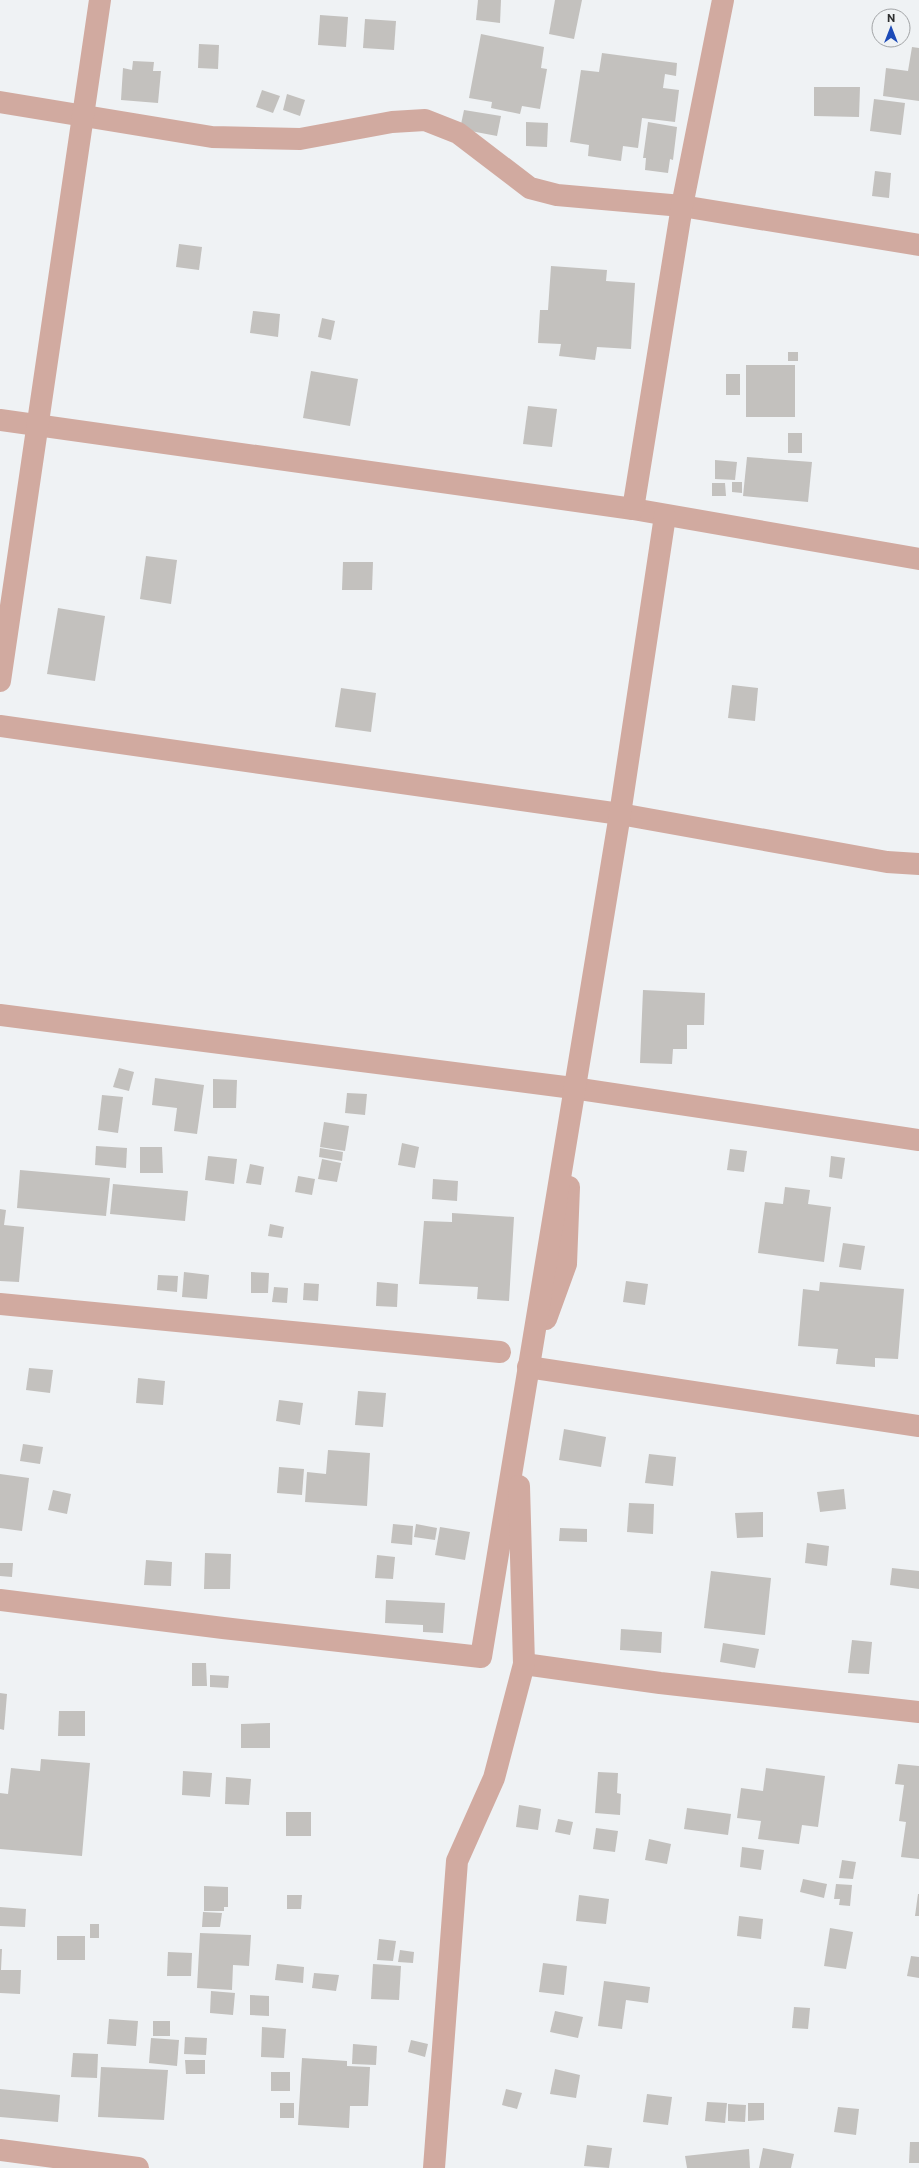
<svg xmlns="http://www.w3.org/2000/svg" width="919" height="2168" font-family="Commissioner,sans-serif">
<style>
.building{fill:#c3c1be}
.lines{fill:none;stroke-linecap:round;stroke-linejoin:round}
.minor{stroke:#d1aaa0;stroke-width:22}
</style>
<rect width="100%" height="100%" fill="#eff2f4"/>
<g class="building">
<polygon points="478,0 501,0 500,23 476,20"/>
<polygon points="555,0 582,0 574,39 549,34"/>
<polygon points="320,15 348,17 346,47 318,45"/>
<polygon points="365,19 396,21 394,50 363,48"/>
<polygon points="481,34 544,47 541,68 547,69 540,109 522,106 520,114 491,108 492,102 469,98"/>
<polygon points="199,44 219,45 218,69 198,68"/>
<polygon points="912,47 919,48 919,101 883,96 886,68 908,71"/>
<polygon points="602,53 677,63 676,76 665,74 663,88 679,90 675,122 642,118 638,148 623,146 621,161 588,156 589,145 570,142 581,70 599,72"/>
<polygon points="133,61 154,62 153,71 161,71 158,103 121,100 123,68 132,70"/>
<polygon points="814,87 860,87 859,117 814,116"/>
<polygon points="262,90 280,96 273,113 256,107"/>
<polygon points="287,94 305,100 300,116 283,110"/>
<polygon points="874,99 905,103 901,135 870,131"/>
<polygon points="464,110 501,116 497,136 460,129"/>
<polygon points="526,122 548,123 547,147 526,146"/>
<polygon points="648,122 677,127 673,160 670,159 668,173 645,170 646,158 643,158"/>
<polygon points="875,171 891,173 889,198 872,196"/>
<polygon points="179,244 202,247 199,270 176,267"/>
<polygon points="551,266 607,270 606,281 635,283 631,349 597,347 595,360 559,356 561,344 538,343 540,310 548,310"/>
<polygon points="253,311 280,314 278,337 250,333"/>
<polygon points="322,318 335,321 331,340 318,337"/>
<rect x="788" y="352" width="10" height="9"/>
<rect x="746" y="365" width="49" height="52"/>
<polygon points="311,371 358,379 350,426 303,418"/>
<rect x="726" y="374" width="14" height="21"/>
<polygon points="528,406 557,409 552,447 523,444"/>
<rect x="788" y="433" width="14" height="20"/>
<polygon points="747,457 812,462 808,502 743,496"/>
<polygon points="715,460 737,462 735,480 715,479"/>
<polygon points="732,482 742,482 742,493 732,492"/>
<polygon points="712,483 725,483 726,496 712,496"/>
<polygon points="146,556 177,560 171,604 140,599"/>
<polygon points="343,562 373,562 372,590 342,590"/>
<polygon points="58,608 105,616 95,681 47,674"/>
<polygon points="732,685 758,688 755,721 728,718"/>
<polygon points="341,688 376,693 371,732 335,727"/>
<polygon points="643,990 705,993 704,1025 687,1025 687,1049 673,1049 672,1064 640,1063"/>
<polygon points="119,1068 134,1072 129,1091 113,1087"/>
<polygon points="155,1078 204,1085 197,1134 174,1131 177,1108 152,1105"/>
<polygon points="213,1079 237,1080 236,1108 213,1108"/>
<polygon points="347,1093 367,1094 365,1115 345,1113"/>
<polygon points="102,1095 123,1097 118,1133 98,1130"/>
<polygon points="324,1122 349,1126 345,1151 320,1147"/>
<polygon points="402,1143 419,1147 415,1168 398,1165"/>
<polygon points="96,1146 127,1148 126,1168 95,1165"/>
<polygon points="140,1147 162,1147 163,1173 140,1173"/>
<polygon points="320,1148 343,1152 342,1161 319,1157"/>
<polygon points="730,1149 747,1151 744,1172 727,1170"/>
<polygon points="208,1156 237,1159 234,1184 205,1180"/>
<polygon points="831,1156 845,1158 842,1179 829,1177"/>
<polygon points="322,1159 341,1163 337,1182 318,1179"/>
<polygon points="250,1164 264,1167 261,1185 246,1183"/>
<polygon points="20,1170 110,1178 106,1216 17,1208"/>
<polygon points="298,1176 315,1179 312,1195 295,1192"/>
<polygon points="433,1179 458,1181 457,1201 432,1199"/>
<polygon points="113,1184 188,1191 185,1221 110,1214"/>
<polygon points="785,1187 810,1190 808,1204 831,1207 824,1262 758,1253 765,1202 783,1204"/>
<polygon points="0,1209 6,1210 4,1225 24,1227 19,1282 0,1281"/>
<polygon points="452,1213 514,1217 509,1301 477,1299 478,1287 419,1284 424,1221 452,1222"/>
<polygon points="270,1224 284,1227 282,1238 268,1236"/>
<polygon points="843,1243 865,1246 861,1270 839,1267"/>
<polygon points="184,1272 209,1275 207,1299 182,1297"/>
<polygon points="251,1272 269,1273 268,1293 251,1293"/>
<polygon points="158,1275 178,1276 177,1292 157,1290"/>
<polygon points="626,1281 648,1284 645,1305 623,1302"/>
<polygon points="377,1282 398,1284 397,1307 376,1306"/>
<polygon points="820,1282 904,1289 898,1359 875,1358 875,1367 836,1364 838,1349 798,1346 803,1289 819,1291"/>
<polygon points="304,1283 319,1284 318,1301 303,1300"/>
<polygon points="274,1287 288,1288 287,1303 272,1302"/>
<polygon points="29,1368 53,1370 50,1393 26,1390"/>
<polygon points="138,1378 165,1381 163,1405 136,1403"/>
<polygon points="358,1391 386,1393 383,1427 355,1425"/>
<polygon points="279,1400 303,1403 300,1425 276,1421"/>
<polygon points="564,1429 606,1437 601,1467 559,1460"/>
<polygon points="23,1444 43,1447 40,1464 20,1461"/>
<polygon points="328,1450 370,1453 367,1506 305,1502 307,1472 326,1474"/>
<polygon points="649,1454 676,1457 673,1486 645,1483"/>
<polygon points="279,1467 304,1469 302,1495 277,1493"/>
<polygon points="0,1474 29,1478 22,1531 0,1528"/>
<polygon points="844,1489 846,1509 820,1512 817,1492"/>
<polygon points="53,1490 71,1494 67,1514 48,1510"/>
<polygon points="629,1503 654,1504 653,1534 627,1532"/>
<polygon points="763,1512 763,1537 737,1538 735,1513"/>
<polygon points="393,1524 413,1526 412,1545 391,1543"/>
<polygon points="416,1524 437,1528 435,1540 414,1537"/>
<polygon points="440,1527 470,1532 465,1560 435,1555"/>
<polygon points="560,1528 587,1529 587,1542 559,1541"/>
<polygon points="807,1543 829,1546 827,1566 805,1563"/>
<polygon points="205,1553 231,1554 230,1589 204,1589"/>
<polygon points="377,1555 395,1557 393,1579 375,1578"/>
<polygon points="146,1560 172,1562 171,1586 144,1585"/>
<polygon points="0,1563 13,1563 12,1577 0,1576"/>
<polygon points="892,1568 919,1571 919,1589 890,1585"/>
<polygon points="711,1571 771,1578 765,1635 704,1628"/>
<polygon points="386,1600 445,1603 443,1633 423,1632 423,1625 385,1623"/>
<polygon points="621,1629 662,1632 661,1653 620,1650"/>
<polygon points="852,1640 872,1642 869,1674 848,1673"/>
<polygon points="723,1643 759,1649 755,1668 720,1662"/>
<polygon points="192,1663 206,1663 207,1686 192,1686"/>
<polygon points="210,1675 229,1676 228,1688 210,1687"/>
<polygon points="0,1693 7,1694 4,1730 0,1729"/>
<polygon points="59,1711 85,1711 85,1736 58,1736"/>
<polygon points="270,1723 270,1748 241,1748 241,1724"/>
<polygon points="41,1759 90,1763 82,1856 0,1849 0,1793 8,1794 11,1768 40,1771"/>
<polygon points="898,1764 919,1766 919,1859 901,1857 906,1822 899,1821 904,1785 895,1784"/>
<polygon points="766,1768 825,1776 818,1827 802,1825 799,1844 758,1839 761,1821 737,1818 741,1788 763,1791"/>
<polygon points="183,1771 212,1773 210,1797 182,1795"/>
<polygon points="598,1772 618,1773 617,1793 621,1794 620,1815 595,1813"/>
<polygon points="226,1777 251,1779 249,1805 225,1804"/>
<polygon points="519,1805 541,1809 538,1830 516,1827"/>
<polygon points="687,1808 731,1814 728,1835 684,1829"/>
<rect x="286" y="1812" width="25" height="24"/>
<polygon points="558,1819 573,1822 570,1835 555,1832"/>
<polygon points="596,1828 618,1831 615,1852 593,1849"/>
<polygon points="649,1839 671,1844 667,1864 645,1860"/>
<polygon points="742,1847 764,1850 761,1870 740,1867"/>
<polygon points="842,1860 856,1862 853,1879 839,1878"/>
<polygon points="803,1879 827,1884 824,1898 800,1892"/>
<polygon points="836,1884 852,1885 850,1906 839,1905 840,1899 834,1899"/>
<polygon points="204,1886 228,1887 228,1907 224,1907 224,1911 204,1911"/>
<polygon points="918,1894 919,1894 919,1916 915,1916"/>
<polygon points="287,1895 302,1895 301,1909 287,1909"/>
<polygon points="579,1895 609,1899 606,1924 576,1921"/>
<polygon points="0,1907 26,1909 25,1927 0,1926"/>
<polygon points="203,1912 222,1913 220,1927 202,1927"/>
<polygon points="739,1916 763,1919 761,1939 737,1936"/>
<rect x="90" y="1924" width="9" height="14"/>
<polygon points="830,1928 853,1932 846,1969 824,1966"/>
<polygon points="200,1933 251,1935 249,1966 233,1965 232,1990 197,1988"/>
<rect x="57" y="1936" width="28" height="24"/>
<polygon points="379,1939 396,1941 393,1961 377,1960"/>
<polygon points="0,1949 2,1949 1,1970 21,1970 20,1994 0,1993"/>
<polygon points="400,1950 414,1952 413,1963 398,1962"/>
<polygon points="168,1952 192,1953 191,1976 167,1976"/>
<polygon points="911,1956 919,1957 919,1978 907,1976"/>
<polygon points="543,1963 567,1966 564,1995 539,1992"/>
<polygon points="277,1964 304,1967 303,1983 275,1980"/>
<polygon points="373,1964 401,1966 399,2000 371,1999"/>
<polygon points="314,1973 339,1975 336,1991 312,1988"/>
<polygon points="604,1981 650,1987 648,2003 626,2000 622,2029 598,2026"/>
<polygon points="211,1991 235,1993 233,2015 210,2013"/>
<polygon points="250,1995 269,1996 269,2016 250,2015"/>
<polygon points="794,2007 810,2008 808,2029 792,2028"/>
<polygon points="555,2011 583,2017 578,2038 550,2032"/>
<polygon points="109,2019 138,2021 136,2046 107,2044"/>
<rect x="153" y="2021" width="17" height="15"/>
<polygon points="262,2027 286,2029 284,2058 261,2057"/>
<polygon points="185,2037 207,2038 206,2055 184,2054"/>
<polygon points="151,2038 179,2040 177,2066 149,2063"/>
<polygon points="411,2040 428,2044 425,2057 408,2052"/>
<polygon points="353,2044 377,2046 376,2065 352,2064"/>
<polygon points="73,2053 98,2054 97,2078 71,2077"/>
<polygon points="302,2058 347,2061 347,2066 370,2067 368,2106 350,2106 349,2128 298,2125"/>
<polygon points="185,2060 205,2060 205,2074 186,2074"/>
<polygon points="101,2067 168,2070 164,2120 98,2117"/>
<polygon points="555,2069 580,2075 576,2098 550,2094"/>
<rect x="271" y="2072" width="19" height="19"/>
<polygon points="0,2089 60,2095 58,2122 0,2117"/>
<polygon points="506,2089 522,2093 517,2109 502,2105"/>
<polygon points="647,2094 672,2097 668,2125 643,2122"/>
<polygon points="707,2102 727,2103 725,2123 705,2121"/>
<rect x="280" y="2103" width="14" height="15"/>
<polygon points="748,2103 764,2103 764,2120 748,2121"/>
<polygon points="728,2104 746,2105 745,2122 728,2121"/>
<polygon points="838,2107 859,2109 856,2135 834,2132"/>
<polygon points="910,2142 919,2142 919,2163 909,2163"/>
<polygon points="587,2145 612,2148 609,2168 584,2166"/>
<polygon points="763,2148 794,2154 791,2168 759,2168"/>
<polygon points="749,2149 750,2168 687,2168 685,2156"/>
</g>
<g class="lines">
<g class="minor">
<polyline points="0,102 212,137 300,139 392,122 425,120 458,133 530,188 557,195 682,206 919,245"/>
<polyline points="0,420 633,509 919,559"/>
<polyline points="633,509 682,206 723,0"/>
<polyline points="0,681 100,0"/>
<polyline points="0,726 620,814 887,862 919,864"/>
<polyline points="0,1015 573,1088 919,1140"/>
<polyline points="0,1304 500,1352"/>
<polyline points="546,1319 566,1264 569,1187"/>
<polyline points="528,1367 919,1426"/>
<polyline points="0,1600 223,1628 481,1657 620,814 665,516"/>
<polyline points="524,1664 660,1683 919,1712"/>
<polyline points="0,2150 138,2168"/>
<polyline points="434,2168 457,1861 494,1778 524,1664 519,1486"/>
</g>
</g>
<g transform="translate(891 28)"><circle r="19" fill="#eff2f4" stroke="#a2a4a6"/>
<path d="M0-3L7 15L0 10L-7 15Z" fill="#1c4ab7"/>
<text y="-6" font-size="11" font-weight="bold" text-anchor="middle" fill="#2e2f30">N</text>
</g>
</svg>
